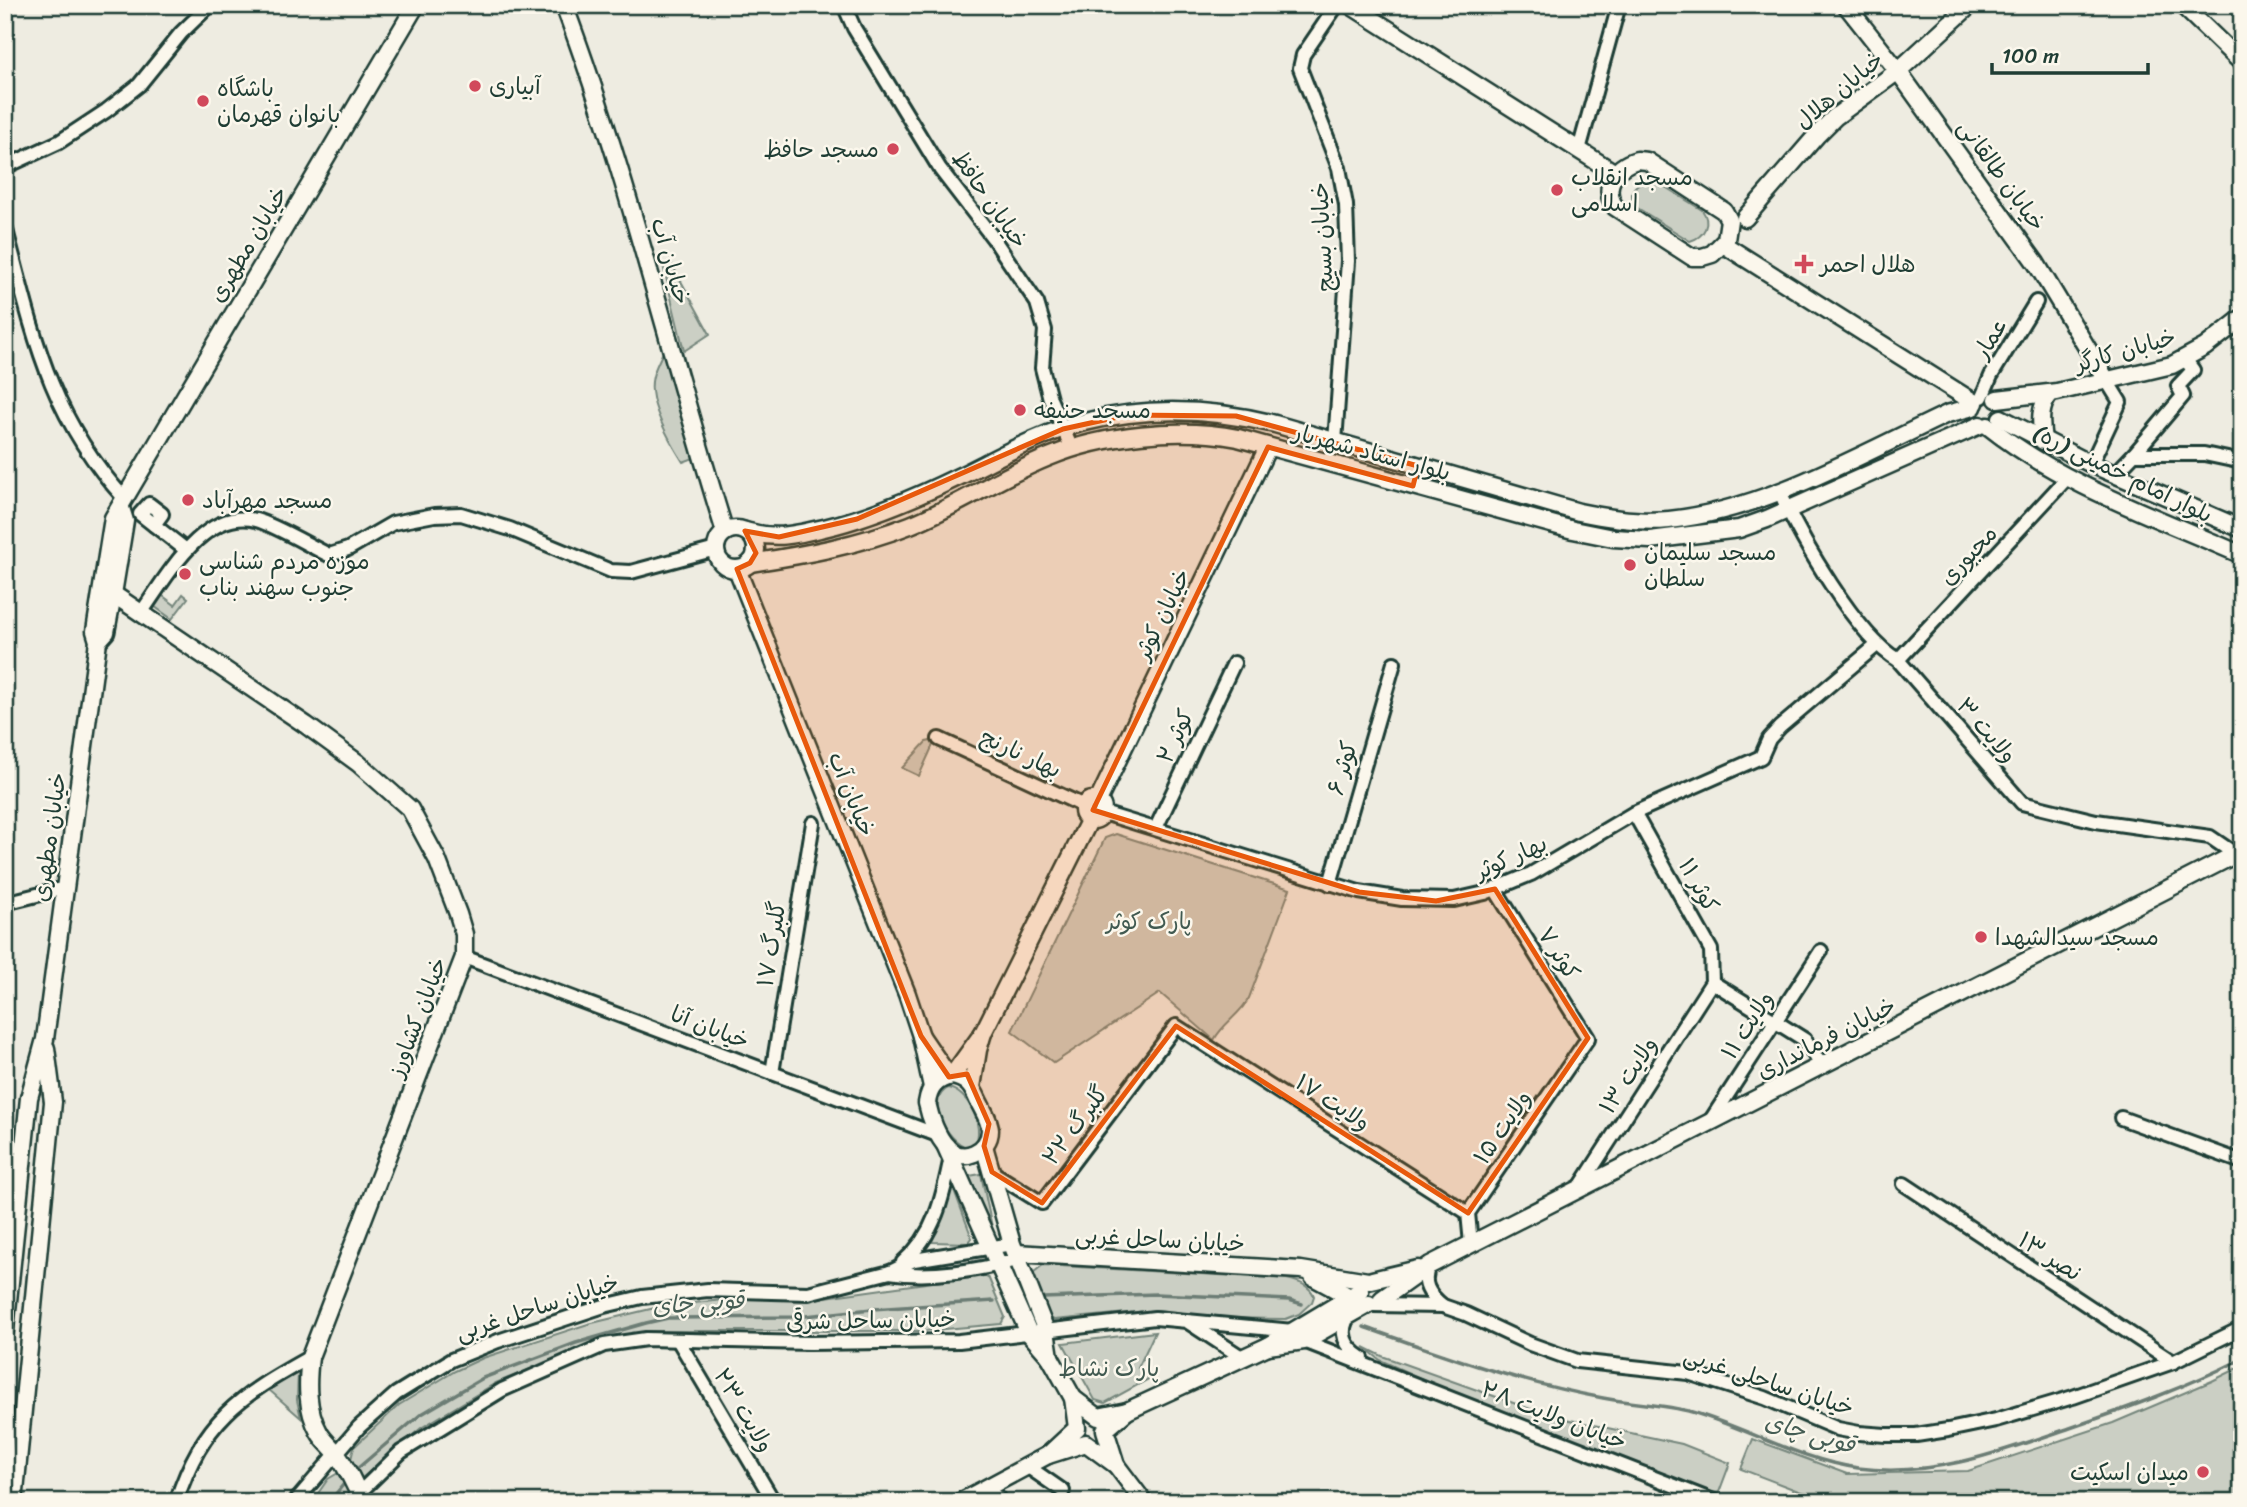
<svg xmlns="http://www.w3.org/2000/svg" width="2247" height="1507" font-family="Sriracha,'Playpen Sans Arabic',sans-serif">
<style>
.green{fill:#cbcfc4;stroke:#75867c;stroke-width:2}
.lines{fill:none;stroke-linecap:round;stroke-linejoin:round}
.stream{stroke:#6c7d74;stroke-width:3.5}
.minor-casing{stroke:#1f3d34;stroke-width:18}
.major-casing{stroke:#1f3d34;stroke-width:21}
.minor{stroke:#fbf7ec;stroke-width:12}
.major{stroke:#fbf7ec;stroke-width:16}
.marked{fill:#e8590c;fill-opacity:0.2;stroke:#e8590c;stroke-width:5;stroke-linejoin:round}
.poi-dot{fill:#d1495b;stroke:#fbf7ec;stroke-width:2.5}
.labels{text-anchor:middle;stroke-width:5;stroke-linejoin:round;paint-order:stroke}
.poi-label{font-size:23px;fill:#1f3d34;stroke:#fbf7ec;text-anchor:start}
.street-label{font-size:23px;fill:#1f3d34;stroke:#fbf7ec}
.park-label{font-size:23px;fill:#415a51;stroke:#fbf7ec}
.water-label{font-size:24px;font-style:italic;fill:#455d54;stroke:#fbf7ec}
</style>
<rect width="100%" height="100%" fill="#eeece1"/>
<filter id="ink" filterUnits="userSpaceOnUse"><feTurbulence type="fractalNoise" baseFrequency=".0143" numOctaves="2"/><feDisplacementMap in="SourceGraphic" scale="14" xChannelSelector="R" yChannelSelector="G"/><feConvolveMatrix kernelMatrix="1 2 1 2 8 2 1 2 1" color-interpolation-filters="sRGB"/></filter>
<g filter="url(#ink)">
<g class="green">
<path d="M1645 180H1654L1702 210C1712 223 1704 237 1690 241L1636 207C1628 194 1632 186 1645 180Z"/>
<polygon points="670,261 710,334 684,351 663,265"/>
<path d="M664 350 694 458 683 462C671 443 654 413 652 391 650 376 658 363 664 350Z"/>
<polygon points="159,593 175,605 183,594 188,598 172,619 151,604"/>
<polygon points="931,741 933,745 919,776 902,768 926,742"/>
<path d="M1116 834 1290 889 1249 998C1240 1015 1223 1023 1214 1040L1160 993 1054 1063 1012 1031 1105 838Z"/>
<path d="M948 1088C969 1092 985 1126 975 1145L967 1147C948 1142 924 1100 948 1088Z"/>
<polygon points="981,1174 994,1237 969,1176"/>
<polygon points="951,1182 972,1238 968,1243 932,1242 946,1205"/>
<path d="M1043 1265 1287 1279C1297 1281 1310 1285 1314 1296L1312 1302 1299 1314 1286 1319 1221 1318 1158 1310 1054 1320 1047 1317 1033 1277 1034 1272Z"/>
<polygon points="983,1275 989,1279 1005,1317 1001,1324 922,1331 649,1331 581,1349 496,1383 421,1428 362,1478 351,1459 354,1447 399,1405 455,1371 483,1358 588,1324 663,1306 734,1299 811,1299"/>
<polygon points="1155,1332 1138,1368 1154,1376 1105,1403 1095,1400 1063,1343"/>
<polygon points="1364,1347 1382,1356 1547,1415 1682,1444 1730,1463 1718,1495 1469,1400 1380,1360"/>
<polygon points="2242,1366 2242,1502 1827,1502 1741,1469 1753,1439 1847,1474 1968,1471 2113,1423 2212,1381"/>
<polygon points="298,1373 297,1400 301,1418 268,1389"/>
<polygon points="338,1473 349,1490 345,1502 312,1502 328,1479"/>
</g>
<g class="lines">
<g class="stream">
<polyline points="1043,1298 1156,1294 1289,1300 1302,1304"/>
<path d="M1364 1327C1443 1355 1520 1383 1603 1398 1632 1404 1662 1404 1692 1412 1747 1428 1800 1460 1858 1468 1932 1478 2000 1452 2070 1428 2128 1408 2186 1387 2242 1359"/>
<polyline points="358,1468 420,1415 483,1378 576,1343 646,1323 668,1318 796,1317 872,1309 994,1301"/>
<polyline points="329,1502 343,1485"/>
</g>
<defs>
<g id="minor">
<polyline points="844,5 854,28 940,169 993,238 1037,303 1045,330 1042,368 1050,399 1072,449"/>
<polyline points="1579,150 1619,5"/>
<polyline points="5,167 59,142 106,111 139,85 181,33 210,5"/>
<path d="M5 226C33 332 48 414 124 498"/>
<polyline points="1982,397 1991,376 2036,302"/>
<polyline points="1335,442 1348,261 1346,205 1339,168 1300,68 1303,55 1337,5"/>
<polyline points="2134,454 2183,396 2178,386 2193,370 2185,359"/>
<polyline points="2091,464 2120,402 2107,381"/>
<polyline points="2114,475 2134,454 2204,454 2242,462"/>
<path d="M1780 492C1799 536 1857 637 1898 660L2022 803 2096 821 2210 837 2235 854"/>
<polygon points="149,504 162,514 154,525 140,514"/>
<polyline points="154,525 186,550"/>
<path d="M141 613C166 578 204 507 256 520 275 525 310 546 329 555L348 549 393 523 434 515 461 514 510 529 611 571 631 572 716 549"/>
<polyline points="1898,660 2068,477"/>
<polyline points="939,739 1084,806"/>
<polyline points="1103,813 1359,892 1402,899 1454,900 1485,893 1531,874 1634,813 1761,757 1769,739 1780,727 1877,645"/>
<polyline points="1156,828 1234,663"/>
<polyline points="1330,884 1394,663"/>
<polyline points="5,903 65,888"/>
<polyline points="464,957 940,1136"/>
<polyline points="1712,982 1805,1040 1821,1065"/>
<polyline points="772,1073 813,823"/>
<polyline points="2121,1118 2242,1162"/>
<polyline points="1709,1123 1821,951"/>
<polyline points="992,1172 1042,1203 1176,1026 1468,1213"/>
<polyline points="1904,1184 2173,1362"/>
<polyline points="1578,1190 1712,982 1711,950 1634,813"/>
<polyline points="1471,1244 1468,1213 1588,1038 1495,889"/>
<path d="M903 1262C935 1235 943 1197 951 1157"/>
<path d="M1430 1265C1420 1282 1429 1295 1443 1306"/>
<path d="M890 1272C931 1279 978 1270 1018 1260"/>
<polyline points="1373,1305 1443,1306 1466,1314 1530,1344 1577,1361 1688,1373 1765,1398 1838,1429 1859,1433 1886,1435 1916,1435 1948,1430 1996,1420 2073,1397 2173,1362 2242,1328"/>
<path d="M1349 1315C1338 1333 1345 1347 1362 1358"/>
<polyline points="1188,1322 1243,1358"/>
<polyline points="678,1340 774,1502"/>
<polyline points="1027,1466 1063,1491"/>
<polyline points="985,1488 1003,1502"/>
<polyline points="355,1501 359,1493 401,1452 502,1390 604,1345 646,1339 810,1343 959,1341 1155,1318 1293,1331 1304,1341 1716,1502"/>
<path d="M176 1502C203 1420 238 1397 310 1357"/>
<polyline points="295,1502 359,1427 396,1394 451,1360 498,1341 604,1306 642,1297 708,1290 808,1293 890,1272 914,1260 1012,1244"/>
</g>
<g id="major">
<path d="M564 5C629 178 670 357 725 532"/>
<polyline points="1350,5 1615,173"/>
<polyline points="1846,5 1898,71 2036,263 2107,381"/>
<polyline points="2182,5 2242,63"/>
<path d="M1637 160 1647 161 1724 211 1729 220 1726 240 1712 254 1702 257H1692L1615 207C1601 186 1616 166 1637 160Z"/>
<polyline points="1745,218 1817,135 1835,117 1898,71 1970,5"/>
<polyline points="1723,244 1975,403"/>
<polyline points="1997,399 2057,392 2172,365 2205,347 2242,318"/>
<polyline points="2001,418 2091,464 2242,529"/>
<path d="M1988 426C2062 485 2156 517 2242 555"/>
<path d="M2043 441C2041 423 2038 409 2050 394"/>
<circle cx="736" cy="549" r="20"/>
<path d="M745 531C776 540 793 535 824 528 871 517 915 498 958 477 999 457 1040 433 1085 422 1147 406 1213 409 1275 424L1579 512C1608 518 1639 523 1669 520 1766 510 1859 455 1947 414L1973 407"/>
<path d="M750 563C804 555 859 545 910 525 958 506 1001 476 1049 457 1104 434 1179 427 1238 438L1573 530 1613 538 1650 540 1739 529 1767 519 1980 425"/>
<polyline points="737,569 907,994 921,1036"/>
<path d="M113 594 306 725 358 763 410 809 437 859 458 914 464 934V957L310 1357C307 1382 306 1409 319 1432 323 1440 331 1446 336 1453 346 1467 356 1486 362 1502"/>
<polyline points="98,641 106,632 113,594 125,521 121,508"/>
<circle cx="1093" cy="810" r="10"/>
<polyline points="1098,801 1268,447"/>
<polyline points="983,1033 1090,819"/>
<path d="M952 1076C967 1079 972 1086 978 1100 982 1109 990 1120 990 1130 990 1151 962 1165 947 1147 937 1137 930 1117 927 1103 929 1088 936 1079 952 1076Z"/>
<polyline points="952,1076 983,1033 978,1050 972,1087"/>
<polyline points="932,1087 921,1036 949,1077"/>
<polyline points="946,1147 1029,1333 1050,1357 1046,1331 1012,1244 984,1146"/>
<polyline points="1016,1253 1301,1270 1368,1281"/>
<polyline points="1313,1277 1350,1297"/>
<polyline points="1372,1280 1418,1269"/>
<polyline points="1360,1291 1268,1346 1304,1341 1369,1304"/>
<polyline points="1382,1299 1430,1265 2242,851"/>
<polyline points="5,1330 29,1098 45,1039 98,641 95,631 113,518 416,5"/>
<polyline points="1050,1357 1073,1398"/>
<polygon points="1073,1398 1098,1417 1127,1411 1105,1430 1116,1465 1086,1443 1048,1455 1077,1428"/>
<polyline points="1127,1411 1268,1346"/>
<polyline points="1116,1465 1144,1502"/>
<polyline points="14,1502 53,1102 46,1048"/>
<polyline points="960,1502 1048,1455"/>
</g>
</defs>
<use href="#minor" class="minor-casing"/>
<use href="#major" class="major-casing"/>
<use href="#minor" class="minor"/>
<use href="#major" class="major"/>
</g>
</g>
<path class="marked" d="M1127 415 1236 416 1418 466 1413 486 1268 447 1093 810 1359 892 1436 901 1495 889 1588 1038 1468 1213 1176 1026 1042 1203 992 1172 984 1146 989 1124 967 1074 949 1077 921 1036 737 569 750 563 756 553 745 531 779 537 857 519 1063 429Z"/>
<g class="poi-dot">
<circle cx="475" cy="86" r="7"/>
<circle cx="203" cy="101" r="7"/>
<circle cx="893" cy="149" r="7"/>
<circle cx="1557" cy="190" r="7"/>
<path d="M1800.5 253.5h7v7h7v7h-7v7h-7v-7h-7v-7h7z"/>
<circle cx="1020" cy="410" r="7"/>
<circle cx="188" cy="500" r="7"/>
<circle cx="1630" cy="565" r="7"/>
<circle cx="185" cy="574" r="7"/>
<circle cx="1981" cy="937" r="7"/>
<circle cx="2203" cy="1472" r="7"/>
</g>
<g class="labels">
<g class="poi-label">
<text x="489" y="94">آبیاری</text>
<text x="217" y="96">باشگاه<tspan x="217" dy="26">بانوان قهرمان</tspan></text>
<text x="879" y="157" text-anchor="end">مسجد حافظ</text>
<text x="1571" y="185">مسجد انقلاب<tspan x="1571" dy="26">اسلامی</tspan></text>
<text x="1820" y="272">هلال احمر</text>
<text x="1034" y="418">مسجد حنیفه</text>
<text x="202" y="508">مسجد مهرآباد</text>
<text x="1644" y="560">مسجد سلیمان<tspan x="1644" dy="26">سلطان</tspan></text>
<text x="199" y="569">موزه مردم شناسی<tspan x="199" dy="26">جنوب سهند بناب</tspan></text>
<text x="1995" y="945">مسجد سیدالشهدا</text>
<text x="2189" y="1480" text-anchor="end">میدان اسکیت</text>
</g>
<g class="street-label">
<text transform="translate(1839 90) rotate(-40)" y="8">خیابان هلال</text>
<text transform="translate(2002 175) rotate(54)" y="8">خیابان طالقانی</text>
<text transform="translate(990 199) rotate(55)" y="8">خیابان حافظ</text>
<text transform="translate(1322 237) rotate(-93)" y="8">خیابان بسیج</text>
<text transform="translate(248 244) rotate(-59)" y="8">خیابان مطهری</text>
<text transform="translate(671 261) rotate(74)" y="8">خیابان آب</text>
<text transform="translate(1990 338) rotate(-59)" y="8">عمار</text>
<text transform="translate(2125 350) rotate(-16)" y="8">خیابان کارگر</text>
<text transform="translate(1372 452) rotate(15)" y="8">بلوار استاد شهریار</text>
<text transform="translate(2123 473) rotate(26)" y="8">بلوار امام خمینی (ره)</text>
<text transform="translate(1968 555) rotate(-47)" y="8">محبوری</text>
<text transform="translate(1162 614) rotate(-64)" y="8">خیابان کوثر</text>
<text transform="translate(1987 730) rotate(49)" y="8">ولایت ۳</text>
<text transform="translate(1175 736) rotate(-65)" y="8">کوثر ۲</text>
<text transform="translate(1021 753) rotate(25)" y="8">بهار نارنج</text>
<text transform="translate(1342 768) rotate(-74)" y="8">کوثر ۶</text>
<text transform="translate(852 794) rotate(68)" y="8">خیابان آب</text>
<text transform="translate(49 837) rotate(-82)" y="8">خیابان مطهری</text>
<text transform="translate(1511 857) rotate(-24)" y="8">بهار کوثر</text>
<text transform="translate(1699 885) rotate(61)" y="8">کوثر ۱۱</text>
<text transform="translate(771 944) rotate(-81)" y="8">گلبرگ ۱۷</text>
<text transform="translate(1559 953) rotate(58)" y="8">کوثر ۷</text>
<text transform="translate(417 1017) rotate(-69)" y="8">خیابان کشاورز</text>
<text transform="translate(1747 1025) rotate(-57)" y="8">ولایت ۱۱</text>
<text transform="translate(710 1027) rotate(21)" y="8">خیابان آنا</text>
<text transform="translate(1826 1038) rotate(-27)" y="8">خیابان فرمانداری</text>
<text transform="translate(1628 1075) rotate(-57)" y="8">ولایت ۱۳</text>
<text transform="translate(1333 1102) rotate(33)" y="8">ولایت ۱۷</text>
<text transform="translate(1075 1125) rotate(-53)" y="8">گلبرگ ۲۲</text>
<text transform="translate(1502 1127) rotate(-56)" y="8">ولایت ۱۵</text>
<text transform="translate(1160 1239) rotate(3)" y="8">خیابان ساحل غربی</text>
<text transform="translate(2050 1256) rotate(33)" y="8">نصر ۱۳</text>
<text transform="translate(537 1307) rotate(-18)" y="8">خیابان ساحل غربی</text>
<text transform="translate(871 1320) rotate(-1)" y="8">خیابان ساحل شرقی</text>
<text transform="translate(1769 1381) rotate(18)" y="8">خیابان ساحلی غربی</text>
<text transform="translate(744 1410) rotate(59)" y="8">ولایت ۲۳</text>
<text transform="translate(1554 1415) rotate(21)" y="8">خیابان ولایت ۲۸</text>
</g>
<g class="park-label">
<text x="1149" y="929">پارک کوثر</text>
<text x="1109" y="1376">پارک نشاط</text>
</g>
<g class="water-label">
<text transform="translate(698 1303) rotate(-4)" y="8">قوبی چای</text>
<text transform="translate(1810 1433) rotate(16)" y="8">قوبی چای</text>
</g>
</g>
<rect width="2247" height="1507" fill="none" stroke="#fbf7ec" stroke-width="28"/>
<rect x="14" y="14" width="2219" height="1479" fill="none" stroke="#1f3d34" stroke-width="2.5" filter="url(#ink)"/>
<path d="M1992 63v10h156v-10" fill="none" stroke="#1f3d34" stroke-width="3.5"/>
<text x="2002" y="63" font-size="21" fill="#1f3d34" stroke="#fbf7ec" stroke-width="5" paint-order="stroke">100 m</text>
</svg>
